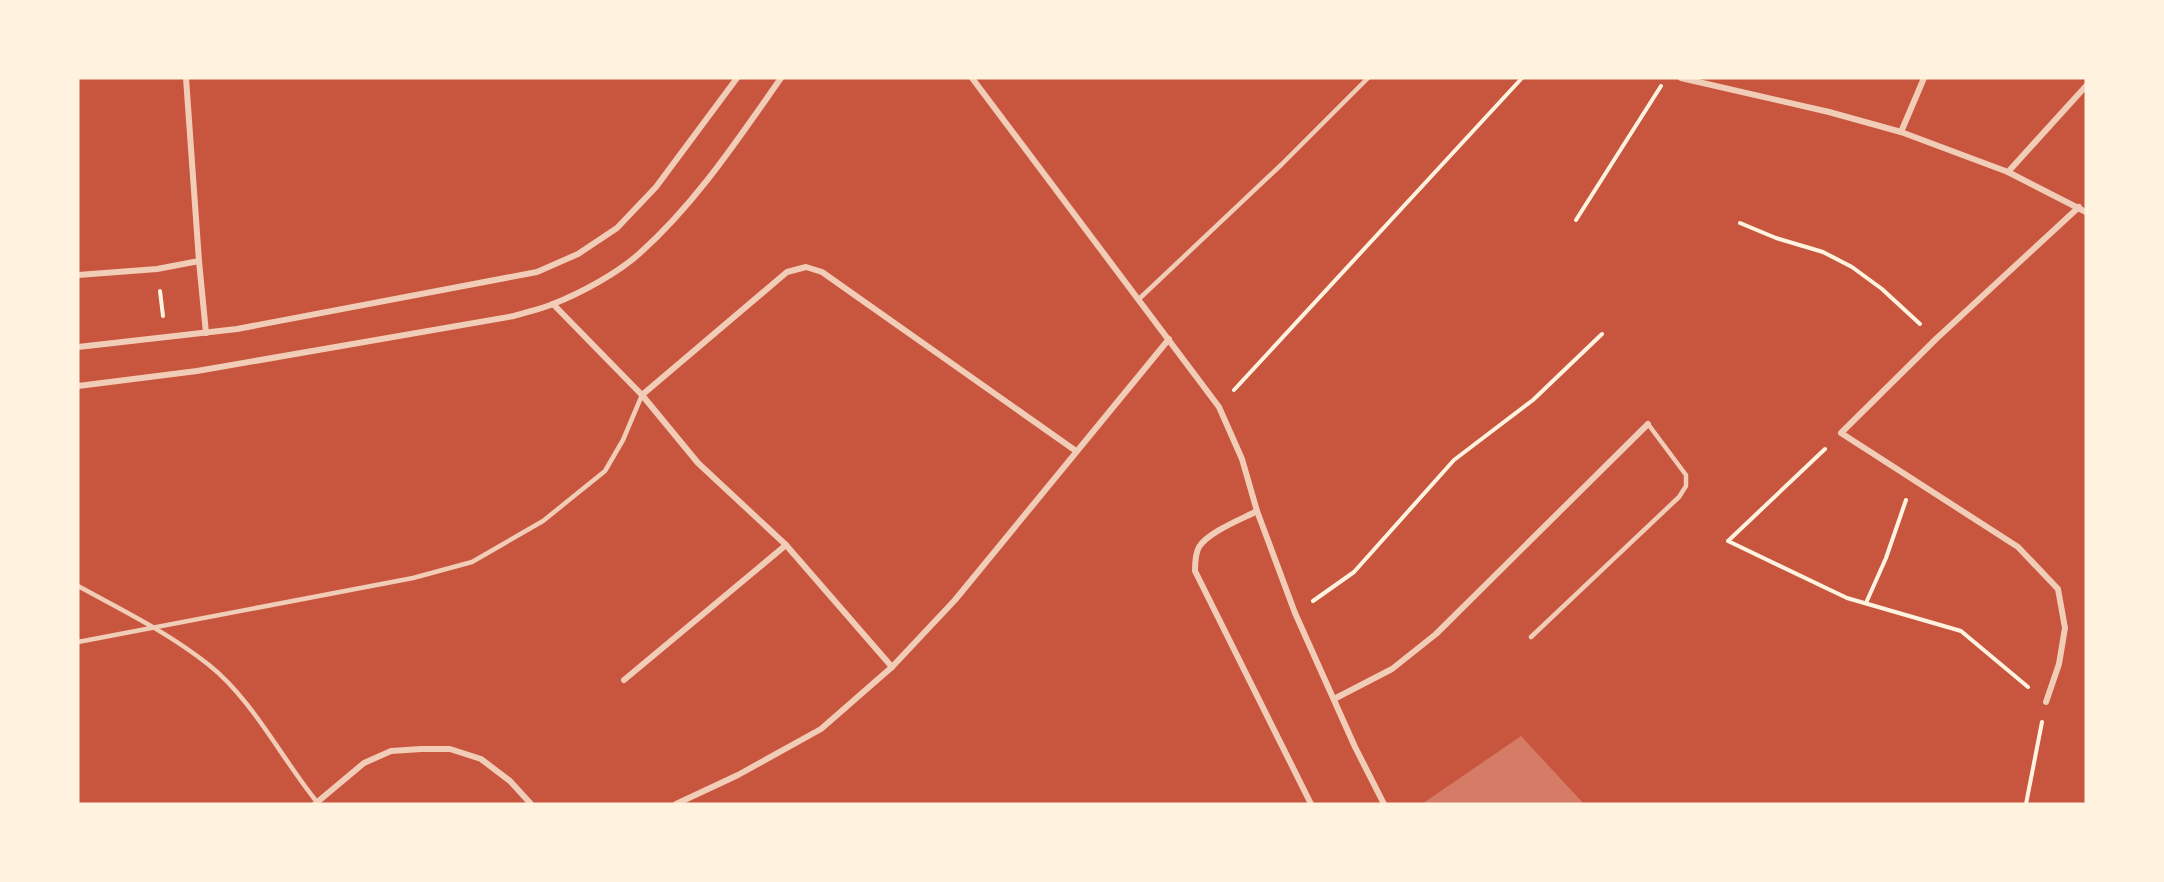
<svg xmlns="http://www.w3.org/2000/svg" width="2164" height="882" font-family="'IBM Plex Sans',sans-serif">
<style>
.building{fill:#d67c66}
.lines{fill:none;stroke-linecap:round;stroke-linejoin:round}
.path{stroke:#fff3e0;stroke-width:4}
.service{stroke:#f1ccb7;stroke-width:4.5}
.minor{stroke:#f1ccb7;stroke-width:6}
</style>
<rect width="100%" height="100%" fill="#c8553d"/>
<polygon class="building" points="1521,736 1584,804 1422,804"/>
<g class="lines">
<g class="path">
<polyline points="1576,220 1661,86"/>
<polyline points="1740,223 1776,238 1823,252 1852,267 1882,289 1920,324"/>
<polyline points="160,291 163,316"/>
<polyline points="1234,390 1522,78"/>
<polyline points="1825,449 1728,541 1847,598 1961,631 2028,687"/>
<polyline points="1313,601 1354,572 1454,460 1533,400 1602,334"/>
<polyline points="1866,603 1886,558 1906,500"/>
<polyline points="2026,804 2042,722"/>
</g>
<g class="service">
<polyline points="1139,299 1282,164 1368,78"/>
<path d="M78 586C122 610 169 633 209 665 252 699 282 759 317 802"/>
<polyline points="1531,637 1679,497 1686,486 1686,475 1648,424"/>
<polyline points="78,642 413,578 472,562 543,521 605,471 623,440 642,395"/>
</g>
<g class="minor">
<polyline points="972,78 1219,407 1242,459 1257,511 1295,613 1355,747 1384,804"/>
<polyline points="1681,78 1829,112 1901,132 2008,172 2086,212"/>
<polyline points="1901,132 1924,78"/>
<polyline points="2008,172 2086,86"/>
<polyline points="199,261 206,333"/>
<polyline points="78,275 157,269 199,261 186,78"/>
<polyline points="553,304 642,395 698,463 786,545 892,667"/>
<polyline points="78,347 237,329 537,272 578,254 617,228 656,187 737,78"/>
<path d="M78 386 197 371 514 316C527 312 541 309 553 304 581 293 618 273 640 253 696 203 738 139 781 78"/>
<polyline points="642,395 787,272 806,267 822,272 1076,451"/>
<path d="M1257 511C1242 519 1208 532 1199 547 1195 554 1195 563 1195 571L1311 804"/>
<polyline points="624,680 786,545"/>
<polyline points="1334,699 1392,669 1436,634 1648,424"/>
<polyline points="2046,702 2059,664 2065,628 2058,589 2018,547 1841,433 1936,339 2079,207"/>
<polyline points="315,804 364,763 391,751 421,749 450,749 481,759 510,781 531,804"/>
<polyline points="676,804 738,775 821,729 892,667 955,600 1169,339"/>
</g>
</g>
<rect width="2164" height="882" fill="none" stroke="#fff3e0" stroke-width="159"/>
</svg>
